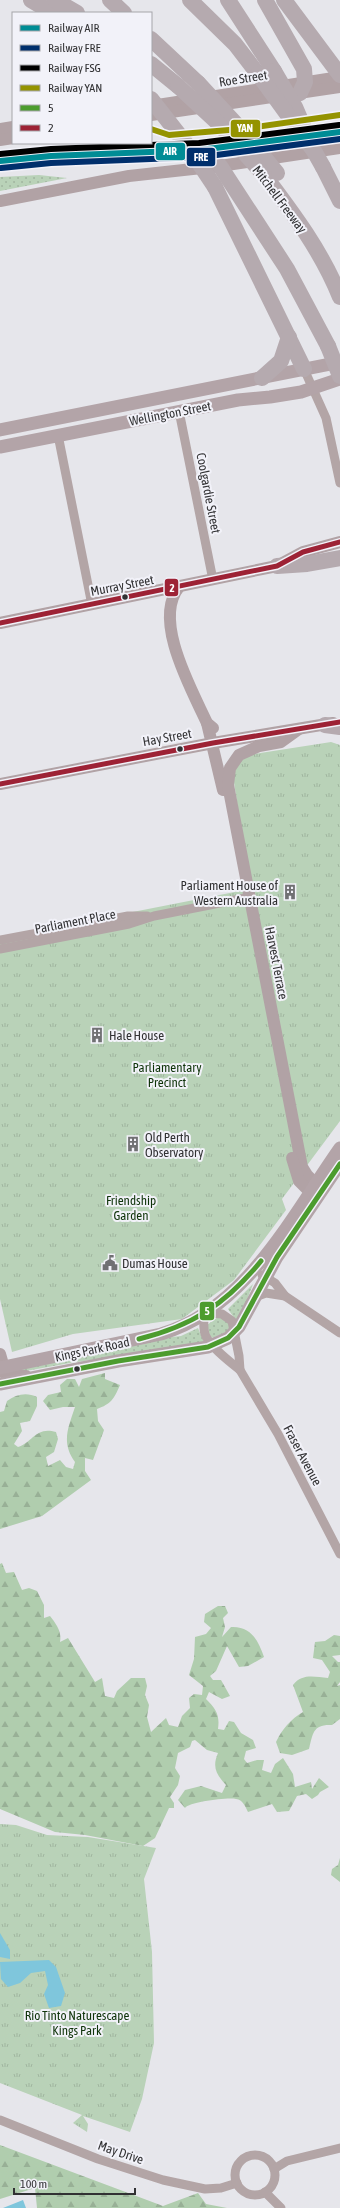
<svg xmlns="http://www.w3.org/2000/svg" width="340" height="2208" font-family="'Asap Condensed',sans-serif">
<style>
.grass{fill:url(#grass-dots)}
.forest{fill:url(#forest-firs)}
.park{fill:url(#park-tufts)}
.water{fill:#7fc6dc}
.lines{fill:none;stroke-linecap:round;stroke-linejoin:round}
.street{stroke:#b3a5a6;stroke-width:9}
.secondary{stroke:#b1a2a5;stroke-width:12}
.primary{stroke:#b3a4a8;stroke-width:13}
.highway{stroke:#b5aaaf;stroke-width:16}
.highway-bridge{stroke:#b5aaaf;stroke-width:16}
.bus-1-casing{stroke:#f2f2f9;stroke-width:8}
.bus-2-casing{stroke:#f2f2f9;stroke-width:8}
.bus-1{stroke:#4c9c2e;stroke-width:5}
.bus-2{stroke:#9d2235;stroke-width:5}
.rail-1-casing{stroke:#f2f2f9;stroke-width:9}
.rail-2-casing{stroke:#f2f2f9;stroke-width:9}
.rail-3-casing{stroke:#f2f2f9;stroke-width:9}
.rail-4-casing{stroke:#f2f2f9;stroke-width:9}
.rail-1{stroke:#008c95;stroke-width:6}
.rail-2{stroke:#002f6c;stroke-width:6}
.rail-3{stroke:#000;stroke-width:6}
.rail-4{stroke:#949300;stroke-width:6}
.bus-dot{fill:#313133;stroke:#f2f2f9;stroke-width:1.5}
.labels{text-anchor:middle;stroke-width:4;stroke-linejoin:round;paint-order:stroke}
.street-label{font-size:13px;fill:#313133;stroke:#f2f2f9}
.poi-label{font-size:13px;fill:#313133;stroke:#f2f2f9;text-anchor:start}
.park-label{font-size:13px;fill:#0f340a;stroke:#f2f2f9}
.line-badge{stroke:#f2f2f9;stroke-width:1.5}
.badge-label{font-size:11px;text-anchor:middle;font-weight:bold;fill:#fff}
</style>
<defs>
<pattern id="grass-dots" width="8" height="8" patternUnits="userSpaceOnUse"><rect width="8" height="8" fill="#b9d2b8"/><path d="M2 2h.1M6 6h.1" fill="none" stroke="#a0b59f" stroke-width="1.8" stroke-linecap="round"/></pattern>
<pattern id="forest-firs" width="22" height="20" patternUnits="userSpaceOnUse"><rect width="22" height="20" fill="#b0cdae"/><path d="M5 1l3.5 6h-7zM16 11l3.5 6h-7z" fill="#98b096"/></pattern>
<pattern id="park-tufts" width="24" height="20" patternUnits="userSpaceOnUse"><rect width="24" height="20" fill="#b9d2b8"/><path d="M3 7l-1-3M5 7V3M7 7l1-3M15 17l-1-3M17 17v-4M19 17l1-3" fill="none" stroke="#a0b59f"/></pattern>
</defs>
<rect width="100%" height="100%" fill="#e6e6eb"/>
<g class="grass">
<polygon points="39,175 67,178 0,191 0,177"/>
<polygon points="253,1284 242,1313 237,1322 228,1309"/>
<polygon points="218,1317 222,1317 230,1324 228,1331 213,1338 210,1336 207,1325"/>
<polygon points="198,1328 204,1342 202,1344 70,1363 15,1373 6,1371 163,1338 181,1336"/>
</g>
<g class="forest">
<path d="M105 1373V1379L120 1385C114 1399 111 1404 97 1409L98 1421 104 1430 93 1460 85 1458V1471L91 1480 42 1516 0 1529V1412L4 1411 7 1401C16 1394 27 1392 37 1397V1406L30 1421 20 1423 22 1431 14 1444 18 1447C33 1442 36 1426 56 1432L58 1439 54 1452 46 1457 48 1466 60 1460 66 1467 73 1469 75 1462C61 1443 68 1428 75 1407H63L50 1410 43 1401 48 1395 61 1392 60 1385 67 1379H75L79 1387 82 1379Z"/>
<path d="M2 1563 6 1573 14 1572 22 1590 29 1588 37 1591 44 1605V1618L50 1616C56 1624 62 1631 60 1642L68 1638 95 1682 102 1678 105 1696 114 1698 117 1691 131 1678H145L147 1686 145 1695 149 1705 147 1717 151 1732 166 1718 169 1725 178 1727 182 1716 190 1708 189 1698 194 1694 202 1695 203 1686 189 1675 194 1659 195 1637 206 1634 211 1628 204 1622 205 1614 218 1606H225L228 1613 223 1618 225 1627 222 1637 231 1627C251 1626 258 1640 264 1657L248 1666 239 1667 227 1646 216 1671 210 1676 213 1680H221L230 1696 222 1699 209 1692 206 1699C216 1709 220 1715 218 1729L224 1730 229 1721 234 1722 241 1733 253 1740 256 1748 246 1751 244 1759 247 1763 257 1760H264L262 1770 271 1773 275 1764 283 1758 293 1774 295 1787 311 1782 312 1789 319 1778 329 1787 320 1792 318 1795 312 1799 306 1794 297 1796 289 1811 277 1812 272 1804 248 1812C245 1806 243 1800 236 1799 228 1797 189 1802 185 1808L178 1800 185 1790 201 1786 222 1793 226 1785C216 1774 212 1767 218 1753L207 1750 195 1740 192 1741 190 1747 178 1753 175 1768 180 1776 178 1785 170 1797 174 1803V1808H169L155 1838 143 1846 85 1835 55 1832 0 1809V1564Z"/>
<path d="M334 1635 340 1636V1655L332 1656 338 1662H340V1682L337 1686 340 1685V1719L332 1725C313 1724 313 1733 309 1749L292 1755 280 1753 276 1742C282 1729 291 1719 303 1712L293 1685C302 1673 315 1677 328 1678L330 1672 322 1660 313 1658 315 1642 325 1641Z"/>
<polygon points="340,1858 340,1882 331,1875 332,1869 338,1865"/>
<polygon points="0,2145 163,2206 198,2193 206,2204 227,2208 37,2208 35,2188 0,2199"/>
</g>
<g class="park">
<polygon points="331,742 340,745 340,1121 282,1199 286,1210 234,1280 182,1319 73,1334 12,1352 0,1299 0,938 250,889 232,769 242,756"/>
<polygon points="0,1824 16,1825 47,1835 88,1837 156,1848 144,1879 152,1952 154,2043 142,2099 130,2132 83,2116 88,2124 87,2132 73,2123 82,2115 0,2083"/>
</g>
<g class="water">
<polygon points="0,1933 10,1950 10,1959 0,1957"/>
<polygon points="49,1960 56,1967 65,1993 61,2006 49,2008 44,1994 48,1985 45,1971 31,1973 20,1983 8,1987 1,1979 0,1962"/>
<polygon points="23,2200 26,2208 3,2208"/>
</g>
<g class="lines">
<g class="street">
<polyline points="304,369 326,418 340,483"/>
<polyline points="179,411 213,580"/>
<polyline points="58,435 92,605"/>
<polyline points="0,940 128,916 147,916"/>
<polyline points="0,949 129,924 154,916 250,897"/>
<polyline points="262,1275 275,1283 285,1296 340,1333"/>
<polyline points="255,1297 266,1293 285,1296"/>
<polyline points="207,1313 222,1314 232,1321 239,1356 240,1370"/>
<path d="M204 1315C204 1322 203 1328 205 1334 208 1345 230 1362 240 1370L278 1434 340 1554"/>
<polyline points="0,2120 98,2159 163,2180 205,2189 221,2188 237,2183"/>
<circle cx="255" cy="2175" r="20"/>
<polyline points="274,2169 287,2161 340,2148"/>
<polyline points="265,2192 281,2208"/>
</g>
<g class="secondary">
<polyline points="151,106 340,77"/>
<polyline points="151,115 340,87"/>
<polyline points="0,129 13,127"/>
<polyline points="0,140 13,138"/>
<polyline points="0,201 129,176 220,166 340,148"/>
<path d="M179 587C152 620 192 690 207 723L213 728"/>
<polyline points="0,623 277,566 303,552 340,542"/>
<polyline points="207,723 223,790"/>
<polyline points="299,729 281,742 259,746 239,755 230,768 228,785 302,1167 307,1175 322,1190"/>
<polyline points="0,784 213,743 333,723"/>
<polyline points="292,1158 299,1181 316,1198"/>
<polyline points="0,1354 2,1361 0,1366"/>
<polyline points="0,1370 7,1375 26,1376"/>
</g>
<g class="primary">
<polyline points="0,430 340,362"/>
<polyline points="0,447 238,400 270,397 301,392 340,379"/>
<path d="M0 1368 161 1334C245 1310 292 1216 340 1148"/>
<polyline points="0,1384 118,1361 208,1347 228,1338 239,1327 277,1257 340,1164"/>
</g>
<g class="highway">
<polyline points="31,0 53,13"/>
<polyline points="55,0 77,13"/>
<polyline points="110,0 124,13"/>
<polyline points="190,0 235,44 258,74"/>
<polyline points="228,0 274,71"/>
<polyline points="265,0 304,69 305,82 300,93"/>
<polyline points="284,0 340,75"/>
<polyline points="151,39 198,83"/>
<polyline points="151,64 178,86"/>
<polyline points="220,166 287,269 328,346"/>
<polyline points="323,167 340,201"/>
<path d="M264 175C293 213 322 252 340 297"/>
<polyline points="215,187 304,369"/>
<polyline points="262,378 281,361 289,337"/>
<polyline points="277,566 307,564 340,558"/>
<polyline points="325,725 340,727"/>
</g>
<g class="highway-bridge">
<polyline points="274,71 295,107 304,128"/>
<polyline points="258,74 314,151 323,167"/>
<polyline points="198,83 245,134 277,173"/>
<polyline points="178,86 219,124 264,175"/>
<polyline points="151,99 187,145 215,187"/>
<polyline points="328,346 340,376"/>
</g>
<defs>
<g id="bus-1">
<path d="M139 1339C192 1326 226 1304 261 1261"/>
<polyline points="0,1384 118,1361 208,1347 228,1338 239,1327 277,1257 340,1164"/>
</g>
<g id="bus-2">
<polyline points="0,623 277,566 303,552 340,542"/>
<polyline points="0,784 213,743 340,722"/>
</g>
</defs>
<use href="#bus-1" class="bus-1-casing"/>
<use href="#bus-2" class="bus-2-casing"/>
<use href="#bus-1" class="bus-1"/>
<use href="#bus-2" class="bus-2"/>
<defs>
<polyline id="rail-1" points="0,161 51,156 200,150 340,132"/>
<polyline id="rail-2" points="1,168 51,163 201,157 340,139"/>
<polyline id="rail-3" points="0,154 51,149 199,143 339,125"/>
<polyline id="rail-4" points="151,129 169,135 241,129 340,115"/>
</defs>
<use href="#rail-1" class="rail-1-casing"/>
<use href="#rail-2" class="rail-2-casing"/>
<use href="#rail-3" class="rail-3-casing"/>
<use href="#rail-4" class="rail-4-casing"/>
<use href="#rail-1" class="rail-1"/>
<use href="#rail-2" class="rail-2"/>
<use href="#rail-3" class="rail-3"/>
<use href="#rail-4" class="rail-4"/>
</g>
<defs>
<symbol id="building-bare" viewBox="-9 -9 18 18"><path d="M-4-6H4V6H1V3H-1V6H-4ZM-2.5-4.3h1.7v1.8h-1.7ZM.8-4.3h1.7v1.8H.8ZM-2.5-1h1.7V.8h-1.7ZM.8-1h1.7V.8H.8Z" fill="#707073" stroke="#f2f2f9" stroke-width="2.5" paint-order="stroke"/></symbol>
<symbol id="civic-bare" viewBox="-9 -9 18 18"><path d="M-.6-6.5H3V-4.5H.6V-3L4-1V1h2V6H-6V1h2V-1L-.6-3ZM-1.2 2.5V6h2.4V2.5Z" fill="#707073" stroke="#f2f2f9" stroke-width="2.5" paint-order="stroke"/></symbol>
</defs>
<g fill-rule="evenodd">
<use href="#building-bare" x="279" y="881" width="22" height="22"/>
<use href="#building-bare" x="86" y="1024" width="22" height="22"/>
<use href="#building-bare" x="122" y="1133" width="22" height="22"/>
<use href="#civic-bare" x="99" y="1252" width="22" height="22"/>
</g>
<g class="bus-dot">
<circle cx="125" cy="597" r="3.5"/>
<circle cx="180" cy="749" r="3.5"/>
<circle cx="77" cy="1369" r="3.5"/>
</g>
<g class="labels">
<g class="street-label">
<text transform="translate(243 78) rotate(-9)" y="5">Roe Street</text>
<text transform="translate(280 199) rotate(53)" y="5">Mitchell Freeway</text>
<text transform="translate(170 413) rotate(-11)" y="5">Wellington Street</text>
<text transform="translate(209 493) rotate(79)" y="5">Coolgardie Street</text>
<text transform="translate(122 585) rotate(-11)" y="5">Murray Street</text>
<text transform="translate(167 737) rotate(-10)" y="5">Hay Street</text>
<text transform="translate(75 921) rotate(-11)" y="5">Parliament Place</text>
<text transform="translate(277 963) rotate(79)" y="5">Harvest Terrace</text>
<text transform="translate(92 1349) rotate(-12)" y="5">Kings Park Road</text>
<text transform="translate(303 1455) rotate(62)" y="5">Fraser Avenue</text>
<text transform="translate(121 2152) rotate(19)" y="5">May Drive</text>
</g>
<g class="poi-label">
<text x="278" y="890" text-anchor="end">Parliament House of<tspan x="278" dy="15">Western Australia</tspan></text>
<text x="109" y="1040">Hale House</text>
<text x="145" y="1142">Old Perth<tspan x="145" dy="15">Observatory</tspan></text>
<text x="122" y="1268">Dumas House</text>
</g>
<g class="park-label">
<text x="167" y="1072">Parliamentary<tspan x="167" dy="15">Precinct</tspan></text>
<text x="131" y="1205">Friendship<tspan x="131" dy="15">Garden</tspan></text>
<text x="77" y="2020">Rio Tinto Naturescape<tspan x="77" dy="15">Kings Park</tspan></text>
</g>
</g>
<g class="line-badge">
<rect x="230" y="119" width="31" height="19" rx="4" fill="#949300"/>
<rect x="155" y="142" width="31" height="19" rx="4" fill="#008c95"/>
<rect x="186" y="147" width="30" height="20" rx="4" fill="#002f6c"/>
<rect x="164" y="578" width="15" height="19" rx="4" fill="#9d2235"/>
<rect x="199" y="1301" width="16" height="20" rx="4" fill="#4c9c2e"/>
</g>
<g class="badge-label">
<text x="245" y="132">YAN</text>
<text x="170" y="155">AIR</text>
<text x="201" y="161">FRE</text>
<text x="172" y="592">2</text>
<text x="207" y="1315">5</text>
</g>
<rect x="12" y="12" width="140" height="132" fill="#f2f2f9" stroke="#a5a5aa"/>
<rect x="20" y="25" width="20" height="6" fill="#008c95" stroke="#a5a5aa"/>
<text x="48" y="32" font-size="12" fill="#313133">Railway AIR</text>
<rect x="20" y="45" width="20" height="6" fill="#002f6c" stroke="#a5a5aa"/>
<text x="48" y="52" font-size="12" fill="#313133">Railway FRE</text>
<rect x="20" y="65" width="20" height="6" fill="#000000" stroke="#a5a5aa"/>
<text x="48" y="72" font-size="12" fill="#313133">Railway FSG</text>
<rect x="20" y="85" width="20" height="6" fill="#949300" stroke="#a5a5aa"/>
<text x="48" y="92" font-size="12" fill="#313133">Railway YAN</text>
<rect x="20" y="105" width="20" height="6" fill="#4c9c2e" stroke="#a5a5aa"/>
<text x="48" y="112" font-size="12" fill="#313133">5</text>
<rect x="20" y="125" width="20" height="6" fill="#9d2235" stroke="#a5a5aa"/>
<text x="48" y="132" font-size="12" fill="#313133">2</text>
<path d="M14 2188v6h121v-6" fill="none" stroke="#313133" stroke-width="2"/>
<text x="20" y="2188" font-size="12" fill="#313133" stroke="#f2f2f9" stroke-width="3" paint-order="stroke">100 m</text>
</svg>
